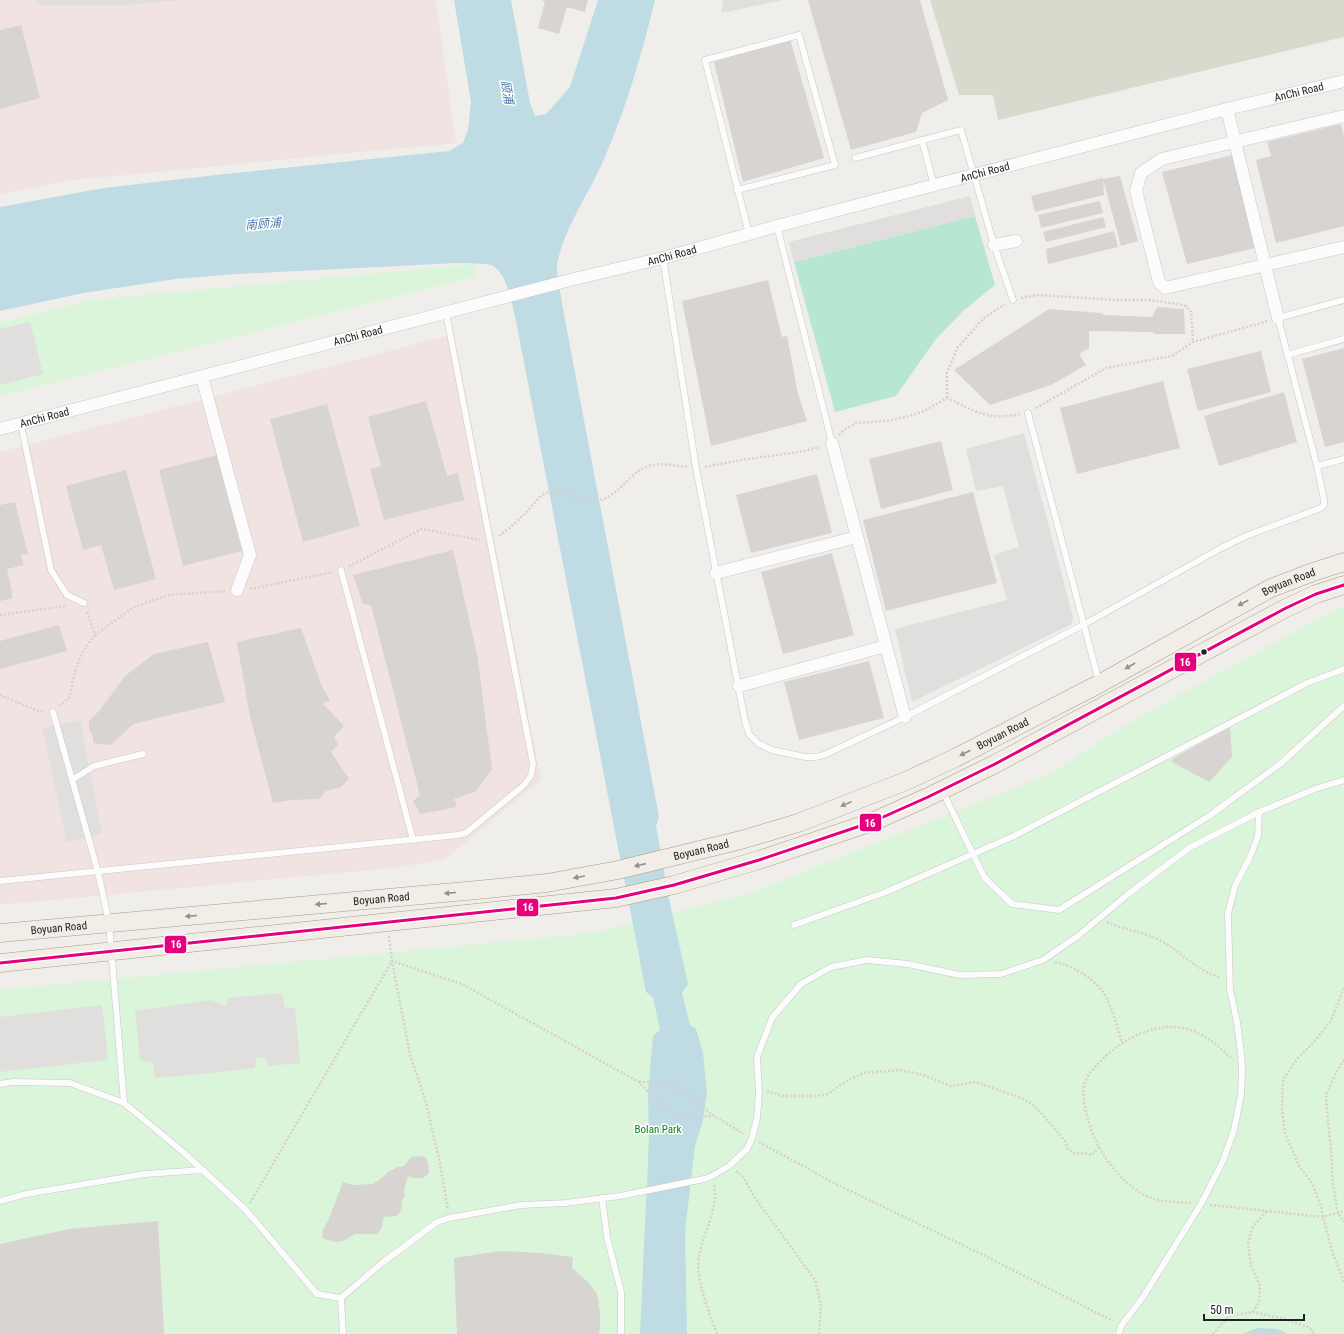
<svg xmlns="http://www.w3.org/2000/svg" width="1344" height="1334" font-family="'Roboto Condensed','Noto Sans SC',sans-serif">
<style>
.commercial{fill:#f1e3e1}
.construction{fill:#d9d9cd}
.park{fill:#daf5da}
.pitch{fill:#b7e6d2}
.parking{fill:#e0dfde}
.water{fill:#bfdbe3}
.building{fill:#d7d4d2}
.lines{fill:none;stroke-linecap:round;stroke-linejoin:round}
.lane-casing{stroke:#c9c8c7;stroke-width:7}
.street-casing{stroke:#c9c8c7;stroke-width:13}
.primary-casing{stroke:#a79c86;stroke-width:19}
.path{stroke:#dccecd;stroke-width:2.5;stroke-dasharray:2 2;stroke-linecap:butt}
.lane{stroke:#fdfcfc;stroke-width:6}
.street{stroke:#fdfcfc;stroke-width:12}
.primary{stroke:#f3ede7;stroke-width:18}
.bus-1-casing{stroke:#fff;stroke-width:6}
.bus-1{stroke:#e5007d;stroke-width:3}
.oneway{fill:#95928e}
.bus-dot{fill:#222;stroke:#fff;stroke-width:1.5}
.labels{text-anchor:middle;stroke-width:3;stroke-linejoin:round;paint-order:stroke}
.street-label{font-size:11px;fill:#222;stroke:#fff}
.park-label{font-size:11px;fill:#0c8416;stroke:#fff}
.water-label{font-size:12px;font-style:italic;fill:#4a7aab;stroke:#fff}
.line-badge{stroke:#fff;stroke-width:1.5}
.badge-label{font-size:11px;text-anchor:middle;font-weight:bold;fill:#fff}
</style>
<rect width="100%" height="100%" fill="#f0eeeb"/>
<g class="commercial">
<polygon points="0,0 436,0 456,143 64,181 0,195"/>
<polygon points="454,334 541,780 445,859 393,868 0,905 0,452"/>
</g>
<polygon class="construction" points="930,0 1344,0 1344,37 998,120 993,95 959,95"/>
<g class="park">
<polygon points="476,264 475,277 0,396 0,323 91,300"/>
<polygon points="1344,605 1344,1334 0,1334 0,990 593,933 751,893 1050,774 1136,719"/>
</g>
<polygon class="pitch" points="975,216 995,285 963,311 935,340 896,396 835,412 794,262"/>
<g class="parking">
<polygon points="37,0 182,0 127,5 42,6"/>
<polygon points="723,0 783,0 721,13"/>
<polygon points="970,196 975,216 794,262 789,242"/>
<polygon points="30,322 43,374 0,385 0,329"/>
<polygon points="1024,433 1073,617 1072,624 912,702 895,629 1007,600 994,555 1019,547 1003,486 976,491 966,449"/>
<polygon points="80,720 102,834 67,842 42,728"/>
<polygon points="282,993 285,1007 295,1008 300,1063 268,1066 265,1058 256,1057 255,1068 213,1073 155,1078 153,1063 140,1060 135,1011 211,1000 227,1006 227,998"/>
<polygon points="102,1005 108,1060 0,1072 0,1017"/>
</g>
<g class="water">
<path d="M454 0H511L530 103 535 116 546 114 570 87 598 0H655C642 53 626 109 604 159 589 194 565 226 557 264 556 272 562 300 563 309L659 817 656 826 669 899 688 984 682 993 690 1025 696 1029 703 1053 707 1092 703 1120 695 1146 685 1232 687 1334H640L649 1139 648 1094 653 1036 660 1030 653 997 646 992 515 316C511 301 507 273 492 265 486 263 464 264 457 263L237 274 176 279 83 293 0 311V207L104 188 216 175 449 151 463 143 468 130 471 102Z"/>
<polygon points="1257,1328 1278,1329 1287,1334 1242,1334"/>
</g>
<g class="building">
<polygon points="542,0 588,0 585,12 567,7 559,34 538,28 545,2"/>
<polygon points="808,0 920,0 948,100 922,113 916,132 851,150"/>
<polygon points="21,25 40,98 0,109 0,30"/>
<polygon points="790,39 824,158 743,182 714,62"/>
<polygon points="1341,124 1344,136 1344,226 1276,243 1256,160 1271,156 1267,142"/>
<polygon points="1237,154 1259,247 1187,264 1162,172"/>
<polygon points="1120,176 1138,241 1121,246 1103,179 1104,195 1035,212 1031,196 1102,178 1103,179"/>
<polygon points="1100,201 1103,213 1041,228 1038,215"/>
<polygon points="1103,217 1106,227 1046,242 1043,232"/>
<polygon points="1114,231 1118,247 1048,264 1046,249"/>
<polygon points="768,280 782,337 787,336 798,394 807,421 711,446 682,301"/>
<polygon points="1157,307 1184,309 1185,334 1156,334 1151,332 1089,331 1089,348 1079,354 1086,365 1051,385 990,405 954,370 1049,309 1100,313 1104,315 1152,317"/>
<polygon points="1344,348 1344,442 1325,447 1302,359"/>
<polygon points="1261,351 1271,392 1198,411 1187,369"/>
<polygon points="1163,381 1180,448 1077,474 1060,408"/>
<polygon points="1284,392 1297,442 1219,466 1204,416"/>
<polygon points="426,401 447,476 458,473 464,500 384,520 370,469 381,466 368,417"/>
<polygon points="327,404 360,526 303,542 270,419"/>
<polygon points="941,441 953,490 881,509 869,459"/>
<polygon points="217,455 242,551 183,566 159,470"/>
<polygon points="126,470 156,579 114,590 101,545 83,550 66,486"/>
<polygon points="817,474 832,533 751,553 736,495"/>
<polygon points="973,492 997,583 886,611 863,520"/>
<polygon points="15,502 28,554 21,554 24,565 7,569 13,598 0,601 0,505"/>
<polygon points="453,550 477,654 492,769 476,791 454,799 457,807 420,814 413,801 420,795 371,605 363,604 353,575"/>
<polygon points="832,553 854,635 783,654 761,572"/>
<polygon points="59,625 67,651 0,669 0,641"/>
<polygon points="301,628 321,684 330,700 323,704 344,726 334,737 338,745 331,752 349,779 341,787 326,791 319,799 292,800 273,803 250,717 237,642"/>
<polygon points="208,642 225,702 133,724 111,745 93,743 93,737 89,729 89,721 100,710 125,676 154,654"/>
<polygon points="869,661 884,718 799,740 784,682"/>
<polygon points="1230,727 1232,757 1209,782 1172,762 1172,759"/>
<polygon points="424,1156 428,1162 429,1173 423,1178 413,1178 408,1176 404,1190 405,1196 402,1200 401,1210 397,1216 384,1217 381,1229 377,1234 355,1234 343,1241 335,1242 322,1238 323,1229 328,1221 343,1182 353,1185 373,1184 382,1178 388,1172 398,1167 403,1167 411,1157"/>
<polygon points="158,1221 164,1334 0,1334 0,1244 69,1229"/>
<polygon points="501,1251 541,1253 573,1257 572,1268 588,1282 597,1294 600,1312 600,1327 599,1334 457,1334 454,1258"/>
</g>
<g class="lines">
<defs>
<g id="lane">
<polyline points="922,140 934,186"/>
<polyline points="855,158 961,130 994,245 1013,300"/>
<polyline points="737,190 835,165 799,35 705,60 749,234"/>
<polyline points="777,226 832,443"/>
<polyline points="663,258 696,468 745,721 749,734 759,744 772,750 805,757 815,757 824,755 905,717 1083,625 1223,547 1246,536 1321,508 1324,505 1324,500 1317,466 1278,318 1344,300"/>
<polyline points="1287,355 1344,339"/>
<polyline points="1028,413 1099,682"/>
<polyline points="21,424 51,570 67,595 84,603"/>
<polyline points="1317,466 1344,459"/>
<polyline points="341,570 413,840"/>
<polyline points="53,712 98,872 109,923 124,1103 183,1152 246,1210 317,1294 341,1298"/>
<polyline points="72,780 94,766 143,754"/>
<polyline points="943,792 984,877 1012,904 1059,910 1209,816 1280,764 1344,706"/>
<polyline points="0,881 458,835 466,833 523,786 531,776 533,764 446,313"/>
<polyline points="794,925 886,892 1014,836 1307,683 1344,669"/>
<polyline points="0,1084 13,1082 70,1083 124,1103"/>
<polyline points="602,1198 607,1237 621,1292 621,1334"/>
<polyline points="0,1201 26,1194 145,1174 203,1170"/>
<polyline points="343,1334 341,1298 382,1263 437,1222 449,1218 521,1205 566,1203 620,1196 704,1179 712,1176 729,1166 747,1149 752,1138 757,1118 759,1092 757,1057 772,1018 801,984 831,967 867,960 908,964 960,975 1001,974 1043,960 1078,936 1127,895 1189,848 1259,812 1315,789 1344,780"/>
<polyline points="1119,1334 1121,1326 1143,1297 1201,1204 1223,1161 1234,1130 1241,1095 1242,1070 1241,1053 1237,1022 1230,990 1228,913 1235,886 1250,857 1258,836 1259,812"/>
</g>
<g id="street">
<polyline points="1227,109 1278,318"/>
<polyline points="1344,116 1162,159 1141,173 1136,191 1159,282 1165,288 1344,247"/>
<polyline points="994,245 1016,241"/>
<polyline points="202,377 250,555 237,590"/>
<path id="s1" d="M0 429 574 279 663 258 777 226 1227 109 1344 81"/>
<polyline points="832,443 905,717"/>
<polyline points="716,573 857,537"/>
<polyline points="739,686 886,646"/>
</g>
<g id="primary">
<path id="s2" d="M0 933 477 890 547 883 618 870 741 840 798 823 906 781 955 758 1099 684 1271 588 1313 572 1344 562"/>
<polyline points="0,963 616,898 674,885 759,860 872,822 928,797 995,764 1286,608 1316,594 1344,585"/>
</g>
</defs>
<use href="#lane" class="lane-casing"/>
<use href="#street" class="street-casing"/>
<use href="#primary" class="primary-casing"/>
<g class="path">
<polyline points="1021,298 1038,295 1118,300 1148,300 1179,304 1186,306 1191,312 1193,342"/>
<polyline points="947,398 947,372 958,347 984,318 1005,304"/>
<polyline points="1036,408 1106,368 1172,356 1193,342 1268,321"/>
<path d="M839 435 845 429 857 423 886 421 906 417 924 411 947 398C976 411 986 421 1020 414"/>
<polyline points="705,467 741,460 799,452 820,447"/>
<path d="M499 536C506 530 514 525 520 518 529 511 535 500 544 494 562 485 578 502 595 501 618 499 628 473 648 466 660 462 676 466 688 467"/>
<polyline points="349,566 422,529 480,540"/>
<polyline points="250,589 333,572"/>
<polyline points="87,612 95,635 134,607 169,595 225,591"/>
<polyline points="0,615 66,606"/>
<polyline points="0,695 38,711 44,711"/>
<polyline points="59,706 69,698 75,672 81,654 95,635"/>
<path d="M1107 922C1126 931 1147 932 1165 943 1183 954 1199 972 1220 977"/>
<polyline points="389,936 392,961 462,984 639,1082 662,1107 685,1117 714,1116"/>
<path d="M1055 962C1074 966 1097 980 1106 997 1113 1011 1117 1027 1122 1042"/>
<polyline points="1344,988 1331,1021 1313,1043 1297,1059 1283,1080 1282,1110 1285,1133 1299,1166 1312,1183 1321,1206 1323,1217 1333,1254 1344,1282"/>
<polyline points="1344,1060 1337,1071 1326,1095 1328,1123 1331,1149 1333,1185 1338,1213 1344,1222"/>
<polyline points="639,1082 664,1082 685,1092 714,1116 744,1134"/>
<polyline points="767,1091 782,1096 816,1096 828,1094 840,1085 863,1073 900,1070 920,1074 951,1086 975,1082 1022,1098 1035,1106 1065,1141 1068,1149 1076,1154 1083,1153 1092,1155 1099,1147"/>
<polyline points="759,1142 834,1183 979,1253 1113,1321"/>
<polyline points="736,1171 743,1177 755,1198 815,1280 821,1305 819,1334"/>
<path d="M714 1185C719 1210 703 1232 699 1256 695 1278 709 1313 717 1334"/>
<polyline points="250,1203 392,961 410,1055 425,1099 439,1158 448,1210"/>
<path d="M1191 1203C1176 1202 1160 1202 1146 1196 1115 1179 1094 1146 1086 1112 1084 1103 1082 1091 1085 1082 1088 1075 1092 1070 1097 1065 1117 1042 1152 1022 1183 1028 1203 1032 1219 1046 1233 1060"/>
<polyline points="1210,1205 1323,1217 1344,1211"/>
<polyline points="1253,1312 1259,1302 1260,1286 1251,1265 1248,1244 1252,1228 1266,1212"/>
<polyline points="1213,1334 1229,1316 1253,1312 1285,1319 1310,1328 1314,1334"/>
</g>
<use href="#lane" class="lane"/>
<use href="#street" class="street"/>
<use href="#primary" class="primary"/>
<defs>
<polyline id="bus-1" points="0,963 616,898 674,885 759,860 872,822 928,797 995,764 1286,608 1316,594 1344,585"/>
</defs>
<use href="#bus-1" class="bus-1-casing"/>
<use href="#bus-1" class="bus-1"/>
</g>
<defs><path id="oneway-solid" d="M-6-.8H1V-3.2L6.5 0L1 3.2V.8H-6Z"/></defs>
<g class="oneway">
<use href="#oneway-solid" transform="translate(1243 603) rotate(152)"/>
<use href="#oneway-solid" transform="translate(1130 666) rotate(150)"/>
<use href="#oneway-solid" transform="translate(965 753) rotate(153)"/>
<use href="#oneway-solid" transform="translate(846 804) rotate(158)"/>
<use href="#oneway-solid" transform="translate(640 865) rotate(167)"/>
<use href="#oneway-solid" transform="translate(579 877) rotate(170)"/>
<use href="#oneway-solid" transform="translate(450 893) rotate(175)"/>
<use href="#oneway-solid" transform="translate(321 904) rotate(175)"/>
<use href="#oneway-solid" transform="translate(191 916) rotate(175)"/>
</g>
<circle class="bus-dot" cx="1204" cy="652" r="3.5"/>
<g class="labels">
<g class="street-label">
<text dy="4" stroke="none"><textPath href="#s1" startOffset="1342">AnChi Road</textPath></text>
<text dy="4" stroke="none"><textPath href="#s1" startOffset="1018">AnChi Road</textPath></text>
<text dy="4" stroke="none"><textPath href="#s1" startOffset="694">AnChi Road</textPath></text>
<text dy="4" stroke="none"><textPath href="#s1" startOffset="370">AnChi Road</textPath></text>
<text dy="4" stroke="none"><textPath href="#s1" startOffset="46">AnChi Road</textPath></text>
<text dy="4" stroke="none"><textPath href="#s2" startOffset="1355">Boyuan Road</textPath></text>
<text dy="4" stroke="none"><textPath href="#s2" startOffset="1031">Boyuan Road</textPath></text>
<text dy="4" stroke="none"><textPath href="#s2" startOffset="707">Boyuan Road</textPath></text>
<text dy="4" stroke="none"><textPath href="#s2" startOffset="383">Boyuan Road</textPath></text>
<text dy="4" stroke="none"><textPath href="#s2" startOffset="59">Boyuan Road</textPath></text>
</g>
<g class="park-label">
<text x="658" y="1133">Bolan Park</text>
</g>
<g class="water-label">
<text transform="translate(507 92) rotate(80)" y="4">顾浦</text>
<text transform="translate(263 224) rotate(-5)" y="4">南顾浦</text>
</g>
</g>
<g class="line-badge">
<rect x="1174" y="652" width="23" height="20" rx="4" fill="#e5007d"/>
<rect x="859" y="813" width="23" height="19" rx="4" fill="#e5007d"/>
<rect x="516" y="898" width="23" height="19" rx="4" fill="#e5007d"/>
<rect x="164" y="935" width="23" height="19" rx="4" fill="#e5007d"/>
</g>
<g class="badge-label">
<text x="1185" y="666">16</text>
<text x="870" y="827">16</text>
<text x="528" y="911">16</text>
<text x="176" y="948">16</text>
</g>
<path d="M1204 1314v6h100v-6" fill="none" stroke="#222222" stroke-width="2"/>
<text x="1210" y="1314" font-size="12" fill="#222222" stroke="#ffffff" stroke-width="3" paint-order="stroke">50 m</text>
</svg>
